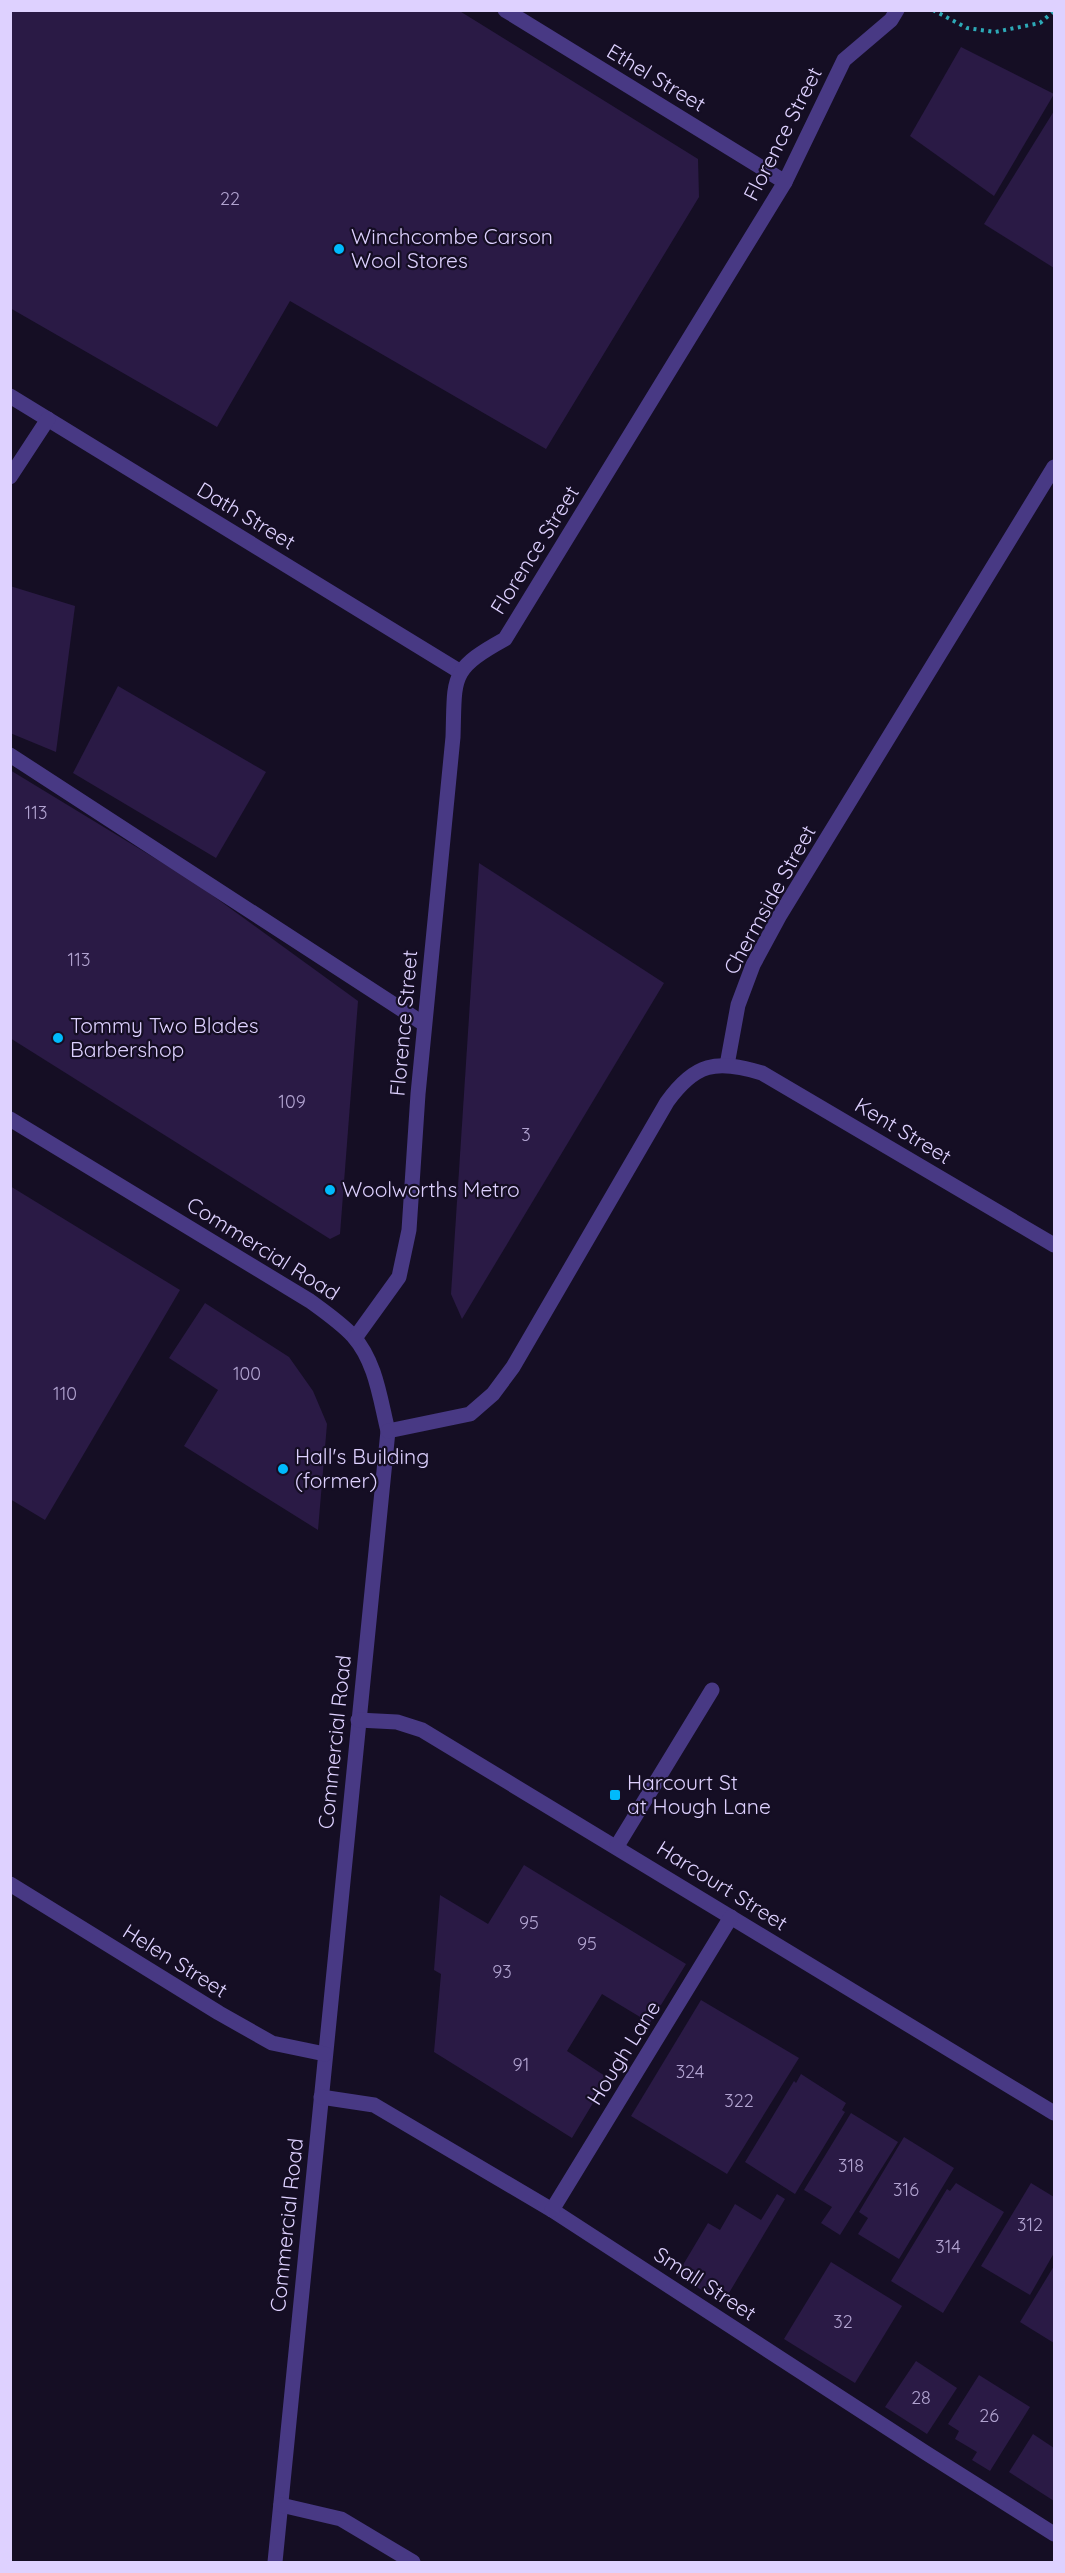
<svg xmlns="http://www.w3.org/2000/svg" width="1065" height="2573" font-family="Quicksand,sans-serif">
<style>
.building{fill:#2a1a45}
.lines{fill:none;stroke-linecap:round;stroke-linejoin:round}
.path{stroke:#2da9b7;stroke-width:4;stroke-dasharray:3 4.5;stroke-linecap:butt}
.minor{stroke:#483984;stroke-width:15}
.poi-dot{fill:#00bafc;stroke:#150e24;stroke-width:2}
.labels{text-anchor:middle;stroke-width:4.5;stroke-linejoin:round;paint-order:stroke}
.number-label{font-size:18px;fill:#b1a3d0}
.street-label{font-size:21px;fill:#ded1ff;stroke:#150e24}
.poi-label{font-size:21px;fill:#ded1ff;stroke:#150e24;text-anchor:start}
</style>
<rect width="100%" height="100%" fill="#150e24"/>
<g class="building">
<polygon points="10,10 458,10 698,159 699,197 546,449 290,301 217,427 10,308"/>
<polygon points="961,47 1054,94 994,196 910,136"/>
<polygon points="1054,111 1054,268 984,224"/>
<polygon points="10,586 75,606 56,752 10,733"/>
<polygon points="118,686 266,772 216,858 73,773"/>
<polygon points="10,770 194,882 358,1001 340,1234 330,1239 10,1038"/>
<polygon points="479,863 664,983 462,1319 451,1294"/>
<polygon points="10,1186 180,1290 45,1520 10,1499"/>
<polygon points="205,1303 289,1357 313,1391 327,1424 318,1530 184,1446 218,1390 169,1358"/>
<polygon points="524,1865 686,1964 650,2023 602,1994 567,2051 608,2078 572,2138 434,2052 441,1974 434,1970 440,1895 488,1924"/>
<polygon points="701,2000 799,2058 727,2174 631,2116"/>
<polygon points="801,2074 846,2103 842,2110 845,2112 795,2194 745,2162 794,2081 796,2083"/>
<polygon points="851,2113 898,2142 840,2235 821,2223 832,2207 804,2190"/>
<polygon points="904,2137 954,2168 899,2259 858,2234 868,2218 859,2212"/>
<polygon points="956,2183 1004,2212 943,2313 891,2281 947,2189 950,2191"/>
<polygon points="1031,2183 1054,2197 1054,2253 1030,2295 981,2266"/>
<polygon points="777,2194 785,2199 723,2303 677,2275 708,2223 720,2230 735,2204 761,2220"/>
<polygon points="831,2262 902,2306 855,2383 784,2339"/>
<polygon points="1054,2266 1054,2343 1020,2322"/>
<polygon points="916,2361 957,2388 927,2434 885,2407"/>
<polygon points="979,2375 1030,2407 990,2471 972,2460 977,2452 955,2439 959,2431 948,2424"/>
<polygon points="1033,2434 1054,2448 1054,2501 1009,2472"/>
</g>
<g class="lines">
<polyline class="path" points="933,10 967,28 995,32 1040,23 1054,11"/>
<g class="minor">
<polyline points="505,10 785,182"/>
<polyline points="10,396 459,671"/>
<polyline points="10,477 48,419"/>
<polyline points="10,755 424,1024"/>
<polyline points="727,1065 738,1005 753,965 780,915 1054,467"/>
<path d="M10 1119 310 1301C325 1312 341 1323 353 1336 376 1362 380 1399 388 1431L275 2562"/>
<path d="M355 1338 399 1277 409 1230 418 1094 453 737C455 676 449 670 505 639L785 182 844 60 891 20 897 10"/>
<path d="M388 1431 470 1414 493 1394 513 1367 667 1102C695 1063 716 1059 762 1073L1054 1245"/>
<polyline points="358,1720 397,1722 422,1730 1054,2113"/>
<polyline points="617,1846 712,1690"/>
<polyline points="10,1884 219,2013 272,2043 325,2054"/>
<polyline points="321,2097 374,2105 552,2210 926,2453 1054,2534"/>
<polyline points="552,2210 731,1917"/>
<polyline points="281,2505 341,2519 413,2562"/>
</g>
</g>
<g class="poi-dot">
<circle cx="339" cy="249" r="6"/>
<circle cx="58" cy="1038" r="6"/>
<circle cx="330" cy="1190" r="6"/>
<circle cx="283" cy="1469" r="6"/>
<rect x="609" y="1789" width="12" height="12" rx="3"/>
</g>
<g class="labels">
<g class="number-label">
<text x="230" y="205">22</text>
<text x="36" y="819">113</text>
<text x="79" y="966">113</text>
<text x="292" y="1108">109</text>
<text x="526" y="1141">3</text>
<text x="247" y="1380">100</text>
<text x="65" y="1400">110</text>
<text x="529" y="1929">95</text>
<text x="587" y="1950">95</text>
<text x="502" y="1978">93</text>
<text x="521" y="2071">91</text>
<text x="690" y="2078">324</text>
<text x="739" y="2107">322</text>
<text x="851" y="2172">318</text>
<text x="906" y="2196">316</text>
<text x="1030" y="2231">312</text>
<text x="948" y="2253">314</text>
<text x="843" y="2328">32</text>
<text x="921" y="2404">28</text>
<text x="989" y="2422">26</text>
</g>
<g class="street-label">
<text transform="translate(656 78) rotate(31)" y="7">Ethel Street</text>
<text transform="translate(783 134) rotate(-63)" y="7">Florence Street</text>
<text transform="translate(246 516) rotate(31)" y="7">Dath Street</text>
<text transform="translate(535 550) rotate(-58)" y="7">Florence Street</text>
<text transform="translate(770 900) rotate(-61)" y="7">Chermside Street</text>
<text transform="translate(404 1023) rotate(-85)" y="7">Florence Street</text>
<text transform="translate(903 1131) rotate(31)" y="7">Kent Street</text>
<text transform="translate(263 1249) rotate(32)" y="7">Commercial Road</text>
<text transform="translate(335 1742) rotate(-84)" y="7">Commercial Road</text>
<text transform="translate(722 1886) rotate(32)" y="7">Harcourt Street</text>
<text transform="translate(175 1961) rotate(32)" y="7">Helen Street</text>
<text transform="translate(624 2053) rotate(-58)" y="7">Hough Lane</text>
<text transform="translate(287 2225) rotate(-84)" y="7">Commercial Road</text>
<text transform="translate(705 2284) rotate(33)" y="7">Small Street</text>
</g>
<g class="poi-label">
<text x="351" y="244">Winchcombe Carson<tspan x="351" dy="24">Wool Stores</tspan></text>
<text x="70" y="1033">Tommy Two Blades<tspan x="70" dy="24">Barbershop</tspan></text>
<text x="342" y="1197">Woolworths Metro</text>
<text x="295" y="1464">Hall's Building<tspan x="295" dy="24">(former)</tspan></text>
<text x="627" y="1790">Harcourt St<tspan x="627" dy="24">at Hough Lane</tspan></text>
</g>
</g>
<rect width="1065" height="2573" fill="none" stroke="#ded1ff" stroke-width="24"/>
</svg>
